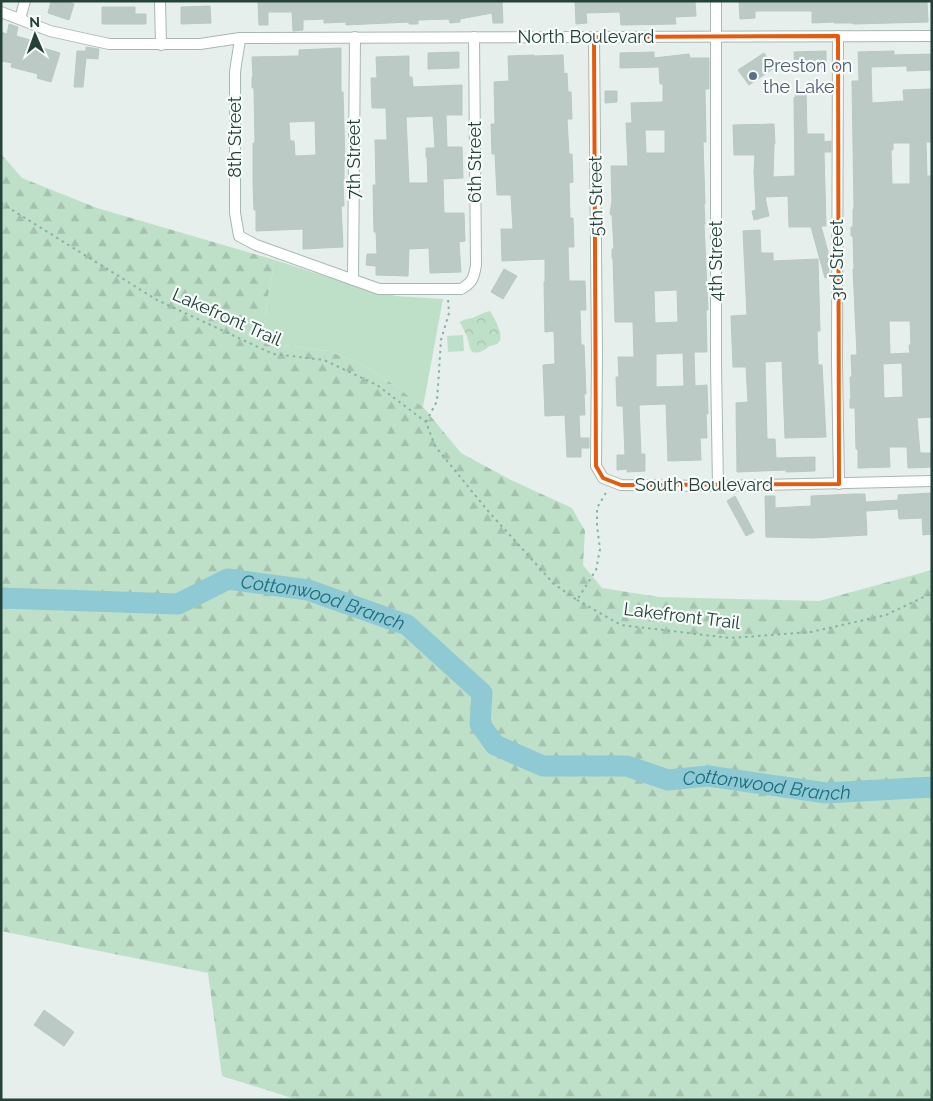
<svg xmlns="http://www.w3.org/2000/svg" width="933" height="1101" font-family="Raleway,sans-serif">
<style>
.forest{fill:url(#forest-firs)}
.park{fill:url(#park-crowns)}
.pitch{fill:#bfe0c8}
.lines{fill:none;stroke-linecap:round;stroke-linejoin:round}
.river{stroke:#8ec9d4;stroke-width:21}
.building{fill:#bbcac4;stroke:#b8c9c2;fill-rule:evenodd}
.minor-casing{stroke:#a8b8b2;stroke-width:12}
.path{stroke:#86b3a5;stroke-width:2;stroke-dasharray:2.5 4;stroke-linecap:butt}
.minor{stroke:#fff;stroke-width:10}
.marked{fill:none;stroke:#e8590c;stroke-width:4;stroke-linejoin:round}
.service-dot{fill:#5c6f8a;stroke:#f7fbf9;stroke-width:2}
.labels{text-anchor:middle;stroke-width:4.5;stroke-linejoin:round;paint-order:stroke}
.street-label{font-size:18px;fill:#24423a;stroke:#f7fbf9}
.service-label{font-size:18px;fill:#4e5e75;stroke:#f7fbf9;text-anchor:start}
.water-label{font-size:19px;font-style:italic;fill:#1c6f80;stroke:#f7fbf9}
</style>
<defs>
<pattern id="forest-firs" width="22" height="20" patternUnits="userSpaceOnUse" patternTransform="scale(1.25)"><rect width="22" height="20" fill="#bfe0c8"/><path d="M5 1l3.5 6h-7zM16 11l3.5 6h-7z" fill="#a4c1ad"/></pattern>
<pattern id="park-crowns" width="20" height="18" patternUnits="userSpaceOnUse" patternTransform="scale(1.25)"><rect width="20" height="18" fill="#bfe0c8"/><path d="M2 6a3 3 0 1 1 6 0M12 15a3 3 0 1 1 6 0" fill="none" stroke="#a4c1ad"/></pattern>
</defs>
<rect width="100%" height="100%" fill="#e6efeb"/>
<polygon class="forest" points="1,154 22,178 97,208 275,260 269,291 261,342 329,351 361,364 393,384 423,407 461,453 511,480 572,508 585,531 583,565 602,588 659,597 819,601 932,570 932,1100 298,1100 222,1076 208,973 1,931"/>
<path class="park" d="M490 311C494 318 506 337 498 343 496 345 493 345 490 346 483 350 481 354 472 352 468 346 469 340 466 334 464 330 462 327 460 322 466 318 471 319 477 316 482 314 484 312 490 311Z"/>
<g class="pitch">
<polygon points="275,260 346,283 396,296 443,299 423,407 393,384 361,364 329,351 261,342 269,291"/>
<polygon points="463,335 464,351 448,352 447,336"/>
</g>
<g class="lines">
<path class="river" id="s1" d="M1 598 178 604 228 579 308 590 407 625 482 693 480 724 495 745 543 766H627L668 780 708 776 826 793 932 787"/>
</g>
<g class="building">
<polygon points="51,1 66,1 74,4 69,20 48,13"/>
<polygon points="258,1 502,1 503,23 493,23 492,13 460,19 460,22 450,23 449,19 418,20 418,24 409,24 409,22 346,25 346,22 324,23 324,19 303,20 303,30 293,31 292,12 268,12 268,25 259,25"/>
<polygon points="575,1 695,1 696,16 675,17 676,24 621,25 620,12 586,13 587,23 576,24"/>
<polygon points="739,1 927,1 928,22 853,24 853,23 834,23 834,22 812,23 812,11 755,11 755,18 740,19"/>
<polygon points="210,6 211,23 181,24 181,7"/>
<polygon points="102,7 135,7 135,14 146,14 146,24 102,24"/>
<polygon points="9,24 18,27 16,36 34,41 33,45 60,53 51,82 37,78 38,74 11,67 12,63 1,61 1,32 7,34"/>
<polygon points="86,47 99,49 98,59 86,58 83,87 74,87 77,51 86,51"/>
<path d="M341 48V92H343L345 162H344V182H343L344 206H341L343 247 303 249V229L256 231V210H254L253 184V143H255L254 88H252V77H253L252 57 299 56V50ZM315 121 316 155 295 156 294 141H290L289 122Z"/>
<polygon points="826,51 826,67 795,68 794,52"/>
<path d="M894 51V55L932 54V70L907 71V66L871 67 872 103 904 101 903 90 932 89V142H926L927 176H932V417L917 418 920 453H932V467L908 468 907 447H889L890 467 858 468V449H856L855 408H850V399H851L850 377H852L851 355H857L853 269H854L853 236H851V227H853V209H854L852 81H859L858 52ZM893 143H910V184H892L891 150H893ZM889 321H910L911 345H909L910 353 890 354ZM902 363 903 397 884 398 883 364Z"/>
<polygon points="459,52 459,68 428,69 428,53"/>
<path d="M654 52V58L689 54 690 58H709V89H705L706 142H703L705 204H704L705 224H704L708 310H706L707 352H694L695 386 707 385 708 414H706L707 438H700L701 460 668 461 666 404 639 405 641 454H645V471L627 472V469L617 470V455H625L623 406H617L616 377H619L618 357H634L633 322H615L613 258H612V249H614L612 215 610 214 612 201 611 166H628L626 123H632L631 103 663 102V84H660L659 67 620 68V53ZM645 130H665V153H646ZM677 290 678 322 655 323 654 291ZM683 353 684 386 656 387V354Z"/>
<polygon points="764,53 774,68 749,85 738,70"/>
<polygon points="534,55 534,56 563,55 564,74 567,73 568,92 571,92 572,119 567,119 569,154 572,154 573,182 569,183 570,218 573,218 574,247 568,247 569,281 585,281 586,310 580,310 581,345 584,345 586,394 584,394 585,415 579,415 580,438 589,438 589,448 581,448 581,457 567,457 565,415 545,416 543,365 555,364 554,331 545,332 544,282 545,282 545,259 502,261 501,229 513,229 511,195 497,195 495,154 492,154 491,124 495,124 494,82 509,81 508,56"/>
<path d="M409 56V77H412L413 87 462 85V115H446L447 147H462L463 178 443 179 444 213H464L465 241 459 242 461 272 430 273 429 248 409 249 408 276 376 275V266L366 265 367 254H377L376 232H374L373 185H376L375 140H387L386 108H372L371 78H377L376 57ZM433 116 435 148H426V157H427L428 183H409L406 117Z"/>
<polygon points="605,91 617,91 617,102 605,103"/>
<polygon points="806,91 807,134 824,134 824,142 831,141 831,152 824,152 826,226 821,226 828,252 829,277 825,278 811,227 789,227 788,196 765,197 769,216 754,220 752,211 756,210 754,172 755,155 734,155 733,125 774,124 775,144 774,144 773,177 795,176 794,97 796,101 795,92"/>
<polygon points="760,230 761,253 773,253 773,261 818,259 820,331 817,331 818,365 822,365 826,437 785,438 782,361 765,362 767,439 775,439 776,458 815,457 815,471 786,472 786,470 737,472 736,403 748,402 746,367 733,367 731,316 747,315 743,231"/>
<polygon points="504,269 517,276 503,299 491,292"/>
<polygon points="931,493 932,534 923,535 922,518 899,519 898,509 866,511 866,502 898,500 898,495"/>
<polygon points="855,494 865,494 867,535 813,538 766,537 765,496 775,496 775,508 811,506 811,496"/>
<polygon points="735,496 754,532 746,536 727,501"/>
<polygon points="44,1010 74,1032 64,1046 34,1025"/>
</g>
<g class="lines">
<defs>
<g id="minor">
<polyline points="160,1 161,45"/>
<polyline points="716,1 716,364 718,486"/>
<polyline points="1,12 50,31 109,44 200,44 240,38 932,36"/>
<polyline points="20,19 25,1"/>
<polyline points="838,36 837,363 839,484"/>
<polyline points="594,37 597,355 596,466 603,478 621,485 718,486 932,481"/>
<path d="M240 38C239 50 236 61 235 73V213L239 236 256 245 379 289H461C472 283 474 278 476 265L474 37"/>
<polyline points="353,280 355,37"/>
</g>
</defs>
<use href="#minor" class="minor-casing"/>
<g class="path">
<polyline points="1,203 157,300 273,354 324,360 377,385 426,422 435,446 488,511 554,584 577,600 596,570 600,549 597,526 597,508 607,491"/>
<polyline points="426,422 437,401 441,340 449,313 448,299"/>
<polyline points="577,600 621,625 730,638 811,632 886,615 932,593"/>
</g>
<use href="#minor" class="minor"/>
</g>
<path class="marked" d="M838 36 839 484 621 485 603 478 596 466 594 37Z"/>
<circle class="service-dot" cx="753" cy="76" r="5"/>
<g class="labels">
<g class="street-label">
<text x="586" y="43">North Boulevard</text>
<text transform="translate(235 137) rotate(-90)" y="6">8th Street</text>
<text transform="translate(354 159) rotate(-90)" y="6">7th Street</text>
<text transform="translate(475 162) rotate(-90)" y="6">6th Street</text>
<text transform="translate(596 196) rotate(-91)" y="6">5th Street</text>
<text transform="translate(837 260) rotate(-90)" y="6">3rd Street</text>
<text transform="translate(716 261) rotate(-90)" y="6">4th Street</text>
<text transform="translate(227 317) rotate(24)" y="6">Lakefront Trail</text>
<text x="704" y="491">South Boulevard</text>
<text transform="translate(682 616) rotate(7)" y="6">Lakefront Trail</text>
</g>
<g class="service-label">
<text x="763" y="72">Preston on<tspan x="763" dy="21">the Lake</tspan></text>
</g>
<g class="water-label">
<text dy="7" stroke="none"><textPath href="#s1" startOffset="331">Cottonwood Branch</textPath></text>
<text dy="7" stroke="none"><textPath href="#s1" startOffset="856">Cottonwood Branch</textPath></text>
</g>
</g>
<rect width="933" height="1101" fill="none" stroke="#24423a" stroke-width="5"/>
<g transform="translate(35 35) rotate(358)" stroke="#f7fbf9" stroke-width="4" paint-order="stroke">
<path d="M0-4L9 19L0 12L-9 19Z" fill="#24423a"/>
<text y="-8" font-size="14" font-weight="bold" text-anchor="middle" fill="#24423a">N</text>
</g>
</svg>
